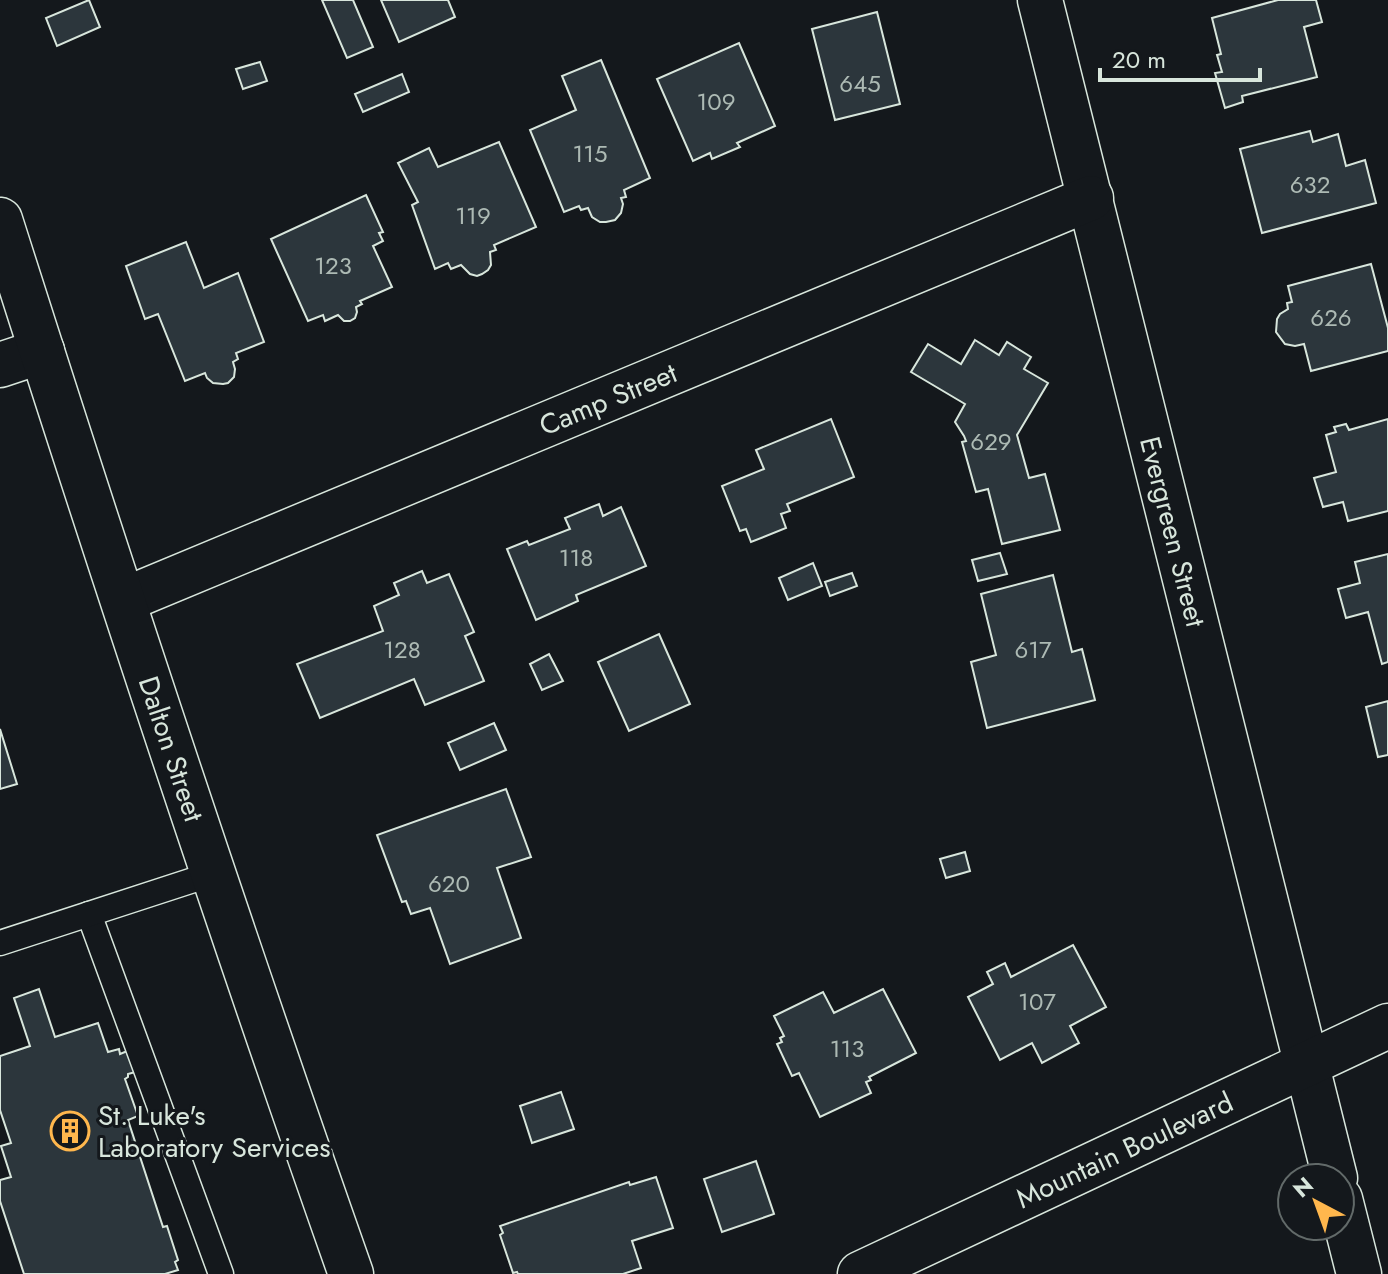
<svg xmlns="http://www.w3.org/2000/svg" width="1388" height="1274" font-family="Jost,sans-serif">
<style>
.building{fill:#2c363c;stroke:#d8e6dc;stroke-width:2}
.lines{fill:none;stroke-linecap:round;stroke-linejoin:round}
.lane-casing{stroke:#d8e6dc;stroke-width:27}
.street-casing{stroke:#d8e6dc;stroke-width:47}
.secondary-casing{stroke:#d8e6dc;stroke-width:47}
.lane{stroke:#14181c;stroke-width:24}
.street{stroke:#14181c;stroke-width:44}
.secondary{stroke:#14181c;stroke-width:44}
.labels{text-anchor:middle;stroke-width:6;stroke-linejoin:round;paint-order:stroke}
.number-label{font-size:24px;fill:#adbab4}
.street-label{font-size:28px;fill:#d8e6dc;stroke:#14181c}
.poi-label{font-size:28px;fill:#d8e6dc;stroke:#14181c;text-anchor:start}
</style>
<rect width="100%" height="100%" fill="#14181c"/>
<g class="building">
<polygon points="89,0 100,27 57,46 46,18"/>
<polygon points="322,0 353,0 373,47 347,58"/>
<polygon points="381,0 448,0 455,17 399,42"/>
<polygon points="1278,0 1316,0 1322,22 1304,27 1317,77 1242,96 1243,102 1225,108 1215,73 1222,72 1217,55 1221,54 1212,18"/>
<polygon points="877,12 900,104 835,120 812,29"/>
<polygon points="739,43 775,126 737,143 740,147 712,159 710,153 693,161 657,79"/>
<polygon points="601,60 650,178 624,190 626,197 621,198 623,204 621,213 615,220 606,222 600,222 592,217 588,208 581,210 579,206 564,212 530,130 576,110 562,76"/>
<polygon points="260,62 267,81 243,89 236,69"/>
<polygon points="402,74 409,92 363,112 355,94"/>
<polygon points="1310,131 1313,142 1338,134 1346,166 1365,160 1376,203 1262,233 1240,149"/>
<polygon points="499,142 536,227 494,245 496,250 490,252 491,265 488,270 482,274 477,276 470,274 461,265 451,269 448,263 435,269 412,205 418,202 398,163 429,148 438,167"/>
<polygon points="366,195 383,232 379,233 383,241 373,246 392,287 360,301 362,304 356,307 357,312 355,318 350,321 344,321 338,315 325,321 323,315 308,321 271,239"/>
<polygon points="186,242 204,288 238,273 264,342 236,353 238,359 233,362 235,369 234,377 228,383 223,384 213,383 207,378 205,373 185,381 158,314 145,319 126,266"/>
<polygon points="1371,264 1388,328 1388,351 1311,371 1304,344 1295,346 1285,344 1276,332 1277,319 1280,314 1288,309 1287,303 1292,302 1288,286"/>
<polygon points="975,340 999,355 1007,342 1031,357 1024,369 1048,383 1017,435 1029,478 1045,474 1060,530 1002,544 988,489 976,492 962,442 966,441 964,436 955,422 965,404 911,372 928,344 961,364"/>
<polygon points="831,419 854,477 787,504 790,511 781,514 786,528 751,542 746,529 740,531 722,486 764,469 756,450"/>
<polygon points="1388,419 1388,511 1348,521 1343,502 1323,507 1314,478 1336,472 1326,435 1336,432 1334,427 1346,424 1349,430"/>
<polygon points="599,504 603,516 621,507 646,566 576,595 578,601 536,620 507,549 527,541 529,545 570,529 565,518"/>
<polygon points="1000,553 1007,574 978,581 972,560"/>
<polygon points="1388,554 1388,662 1382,664 1368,612 1346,618 1338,589 1360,583 1355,562"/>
<polygon points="813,563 822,586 788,600 779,578"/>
<polygon points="422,571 427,583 449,574 474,632 465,636 484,681 425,705 414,679 320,718 297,664 383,631 374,606 399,595 394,583"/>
<polygon points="852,573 857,586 830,596 825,582"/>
<polygon points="1053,575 1072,652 1082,649 1095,700 987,728 971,662 996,655 981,594"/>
<polygon points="659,634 690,704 629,731 598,662"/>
<polygon points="549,654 563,681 542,690 530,664"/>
<polygon points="1388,701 1388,755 1378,757 1366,707"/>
<polygon points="494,723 506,750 460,770 448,743"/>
<polygon points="0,729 17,784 0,789"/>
<polygon points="506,789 531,857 497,868 521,938 450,964 430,908 411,914 406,901 402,902 377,835"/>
<polygon points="965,852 970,871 946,878 940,859"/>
<polygon points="1073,945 1106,1007 1070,1026 1079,1043 1042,1063 1032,1043 1000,1060 968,997 993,984 987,972 1005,963 1011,977"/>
<polygon points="39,989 55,1037 98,1023 108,1052 119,1049 120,1054 132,1049 139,1071 128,1074 128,1077 125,1079 138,1116 128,1120 163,1227 167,1226 178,1260 175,1262 178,1270 165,1274 24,1274 0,1201 0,1180 11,1177 1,1146 11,1143 0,1110 0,1056 30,1046 14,998"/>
<polygon points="883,989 916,1053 869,1077 871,1080 866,1082 871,1093 820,1117 799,1073 792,1076 777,1044 782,1042 780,1038 784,1036 774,1016 823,992 834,1013"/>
<polygon points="561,1092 574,1129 532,1143 520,1106"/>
<polygon points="756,1161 774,1214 722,1232 704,1179"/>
<polygon points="656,1177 673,1228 632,1241 641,1268 623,1274 518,1274 517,1272 513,1273 500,1235 503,1233 500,1226 629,1182 630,1185"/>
</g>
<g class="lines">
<defs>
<g id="lane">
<polyline points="89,914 221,1274"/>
<polyline points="0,943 215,873"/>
</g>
<g id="street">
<path id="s1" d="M1040 0 1335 1178"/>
<polyline points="0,365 42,351"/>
<path id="s2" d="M124 600 1091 198"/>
<polyline points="1340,1199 1359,1274"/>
<path id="s3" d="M860 1274 1388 1026"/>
</g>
<g id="secondary">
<path id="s4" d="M0 220C112 573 228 925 351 1274"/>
</g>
</defs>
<use href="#lane" class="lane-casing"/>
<use href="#street" class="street-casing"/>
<use href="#secondary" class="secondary-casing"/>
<use href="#lane" class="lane"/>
<use href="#street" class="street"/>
<use href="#secondary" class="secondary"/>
</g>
<defs>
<symbol id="building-ring" viewBox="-11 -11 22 22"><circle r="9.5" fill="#14181c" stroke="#ffb74d" stroke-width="1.5"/><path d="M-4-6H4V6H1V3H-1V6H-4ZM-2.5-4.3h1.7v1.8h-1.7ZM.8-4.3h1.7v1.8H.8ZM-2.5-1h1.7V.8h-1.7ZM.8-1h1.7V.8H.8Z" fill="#ffb74d"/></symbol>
</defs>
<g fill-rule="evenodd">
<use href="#building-ring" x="48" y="1109" width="44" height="44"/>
</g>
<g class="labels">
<g class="number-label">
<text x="860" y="92">645</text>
<text x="716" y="110">109</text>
<text x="590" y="162">115</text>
<text x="1310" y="193">632</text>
<text x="473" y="224">119</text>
<text x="333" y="274">123</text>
<text x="1331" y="326">626</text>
<text x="991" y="450">629</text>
<text x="576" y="566">118</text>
<text x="402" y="658">128</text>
<text x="1033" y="658">617</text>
<text x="449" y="892">620</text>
<text x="1037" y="1010">107</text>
<text x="847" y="1057">113</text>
</g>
<g class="street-label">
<text dy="10" stroke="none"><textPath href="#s2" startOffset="524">Camp Street</textPath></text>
<text dy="10" stroke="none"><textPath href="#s1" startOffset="548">Evergreen Street</textPath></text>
<text dy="10" stroke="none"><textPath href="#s4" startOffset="556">Dalton Street</textPath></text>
<text dy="10" stroke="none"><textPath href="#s3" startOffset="292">Mountain Boulevard</textPath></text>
</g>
<g class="poi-label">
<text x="98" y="1125">St. Luke's<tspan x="98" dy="32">Laboratory Services</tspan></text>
</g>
</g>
<g transform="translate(1316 1202) rotate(319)"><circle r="38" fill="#14181c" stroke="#626a69" stroke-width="2"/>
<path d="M0-6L14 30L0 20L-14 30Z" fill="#ffb74d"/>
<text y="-12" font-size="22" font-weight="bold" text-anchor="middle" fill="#d8e6dc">N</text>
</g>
<path d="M1100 68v12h160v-12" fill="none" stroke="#d8e6dc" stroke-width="4"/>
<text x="1112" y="68" font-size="24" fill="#d8e6dc" stroke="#14181c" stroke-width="6" paint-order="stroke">20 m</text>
</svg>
